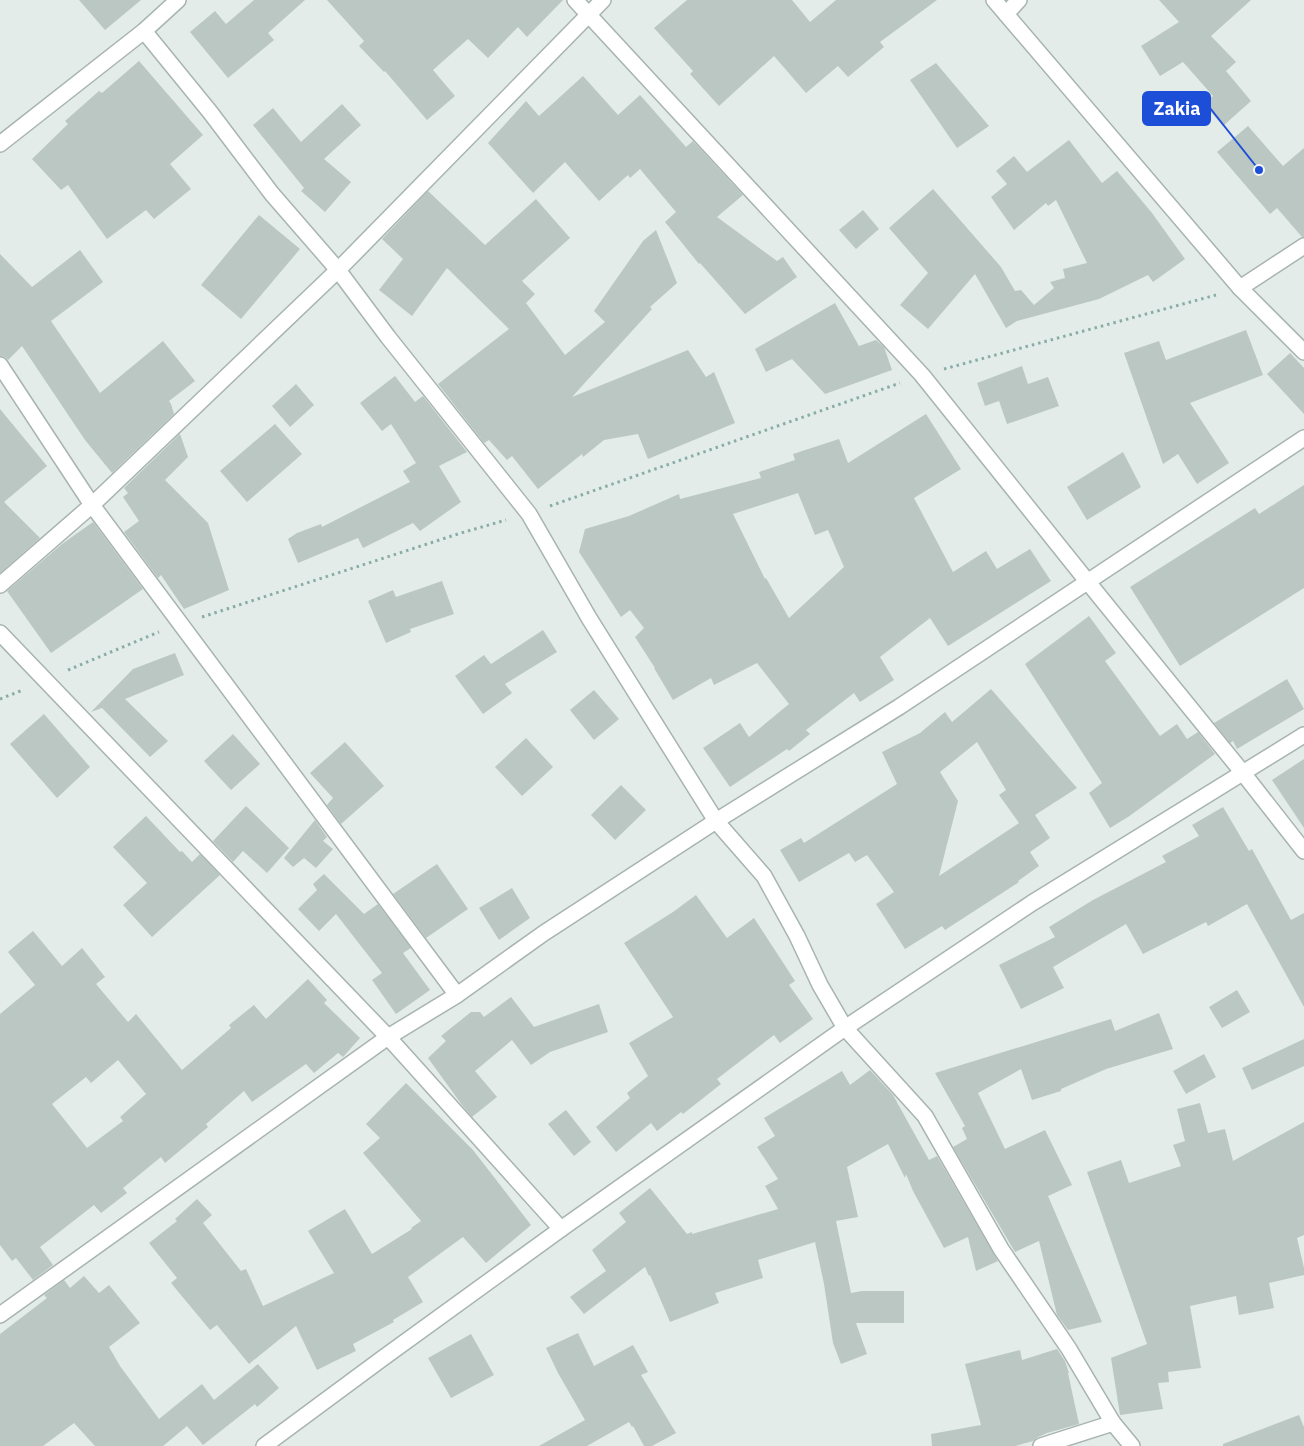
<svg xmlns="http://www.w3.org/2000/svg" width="1304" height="1446" font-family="'IBM Plex Sans',sans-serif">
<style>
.building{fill:#bac7c3;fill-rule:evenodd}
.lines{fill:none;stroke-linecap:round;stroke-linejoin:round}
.street-casing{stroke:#a7b4b1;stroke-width:18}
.path{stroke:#88ada6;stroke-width:3;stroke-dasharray:2.5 4;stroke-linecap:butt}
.street{stroke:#fff;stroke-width:15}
.leader{fill:none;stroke:#1d4ed8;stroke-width:2}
.callout-dot{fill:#1d4ed8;stroke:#f5f9f7;stroke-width:2}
.callout{fill:#1d4ed8;stroke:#1d4ed8;stroke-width:2}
.callout-label{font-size:18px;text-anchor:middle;font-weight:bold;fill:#fff}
</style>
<rect width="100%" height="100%" fill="#e4ecea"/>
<g class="building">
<polygon points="79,0 141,0 105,30"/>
<polygon points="254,0 305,0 268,33 274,40 228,78 190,32 215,11 226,24"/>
<polygon points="327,0 563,0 527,37 518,27 488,58 468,39 433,70 455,96 427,120 385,71 384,72 359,46 364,41"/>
<polygon points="687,0 792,0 810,22 836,0 937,0 880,42 884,47 848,77 838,66 806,93 774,56 719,106 690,74 693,71 654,28"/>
<polygon points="1159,0 1251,0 1211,36 1236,62 1226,71 1251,101 1223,126 1204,104 1213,96 1183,62 1160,76 1141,46 1179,22"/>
<polygon points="139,61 203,135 170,164 191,189 154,219 146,210 107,239 68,185 61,190 32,159 68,124 65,121 99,91 102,93"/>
<polygon points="936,63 989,126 957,148 910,80"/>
<polygon points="583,76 618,115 640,95 686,147 693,141 743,195 717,217 777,261 783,257 797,277 745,314 700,263 699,264 665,222 676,212 640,169 630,178 628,175 599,201 565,162 533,193 488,143 526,101 539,116"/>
<polygon points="342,104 361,125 324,159 351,182 325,212 301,191 304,188 253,125 273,108 301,142"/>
<polygon points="1248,126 1283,166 1304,148 1304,237 1302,237 1277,208 1270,214 1217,152"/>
<polygon points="1069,140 1102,183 1117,171 1152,213 1185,259 1153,282 1148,275 1099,299 1017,321 1006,328 975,274 928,329 900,305 928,273 889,228 933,189 1001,267 1015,291 1021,290 1034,305 1054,288 1050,282 1065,278 1063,269 1087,263 1056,200 1048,206 1046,203 1014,230 991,197 1007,184 996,171 1014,156 1027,172"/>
<polygon points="428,191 485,245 536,199 570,238 522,281 535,294 526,303 565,355 605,322 594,311 643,241 656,230 677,283 650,307 652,309 572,397 688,350 706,377 714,372 735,423 648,459 638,434 604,440 583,457 582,454 538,489 512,456 507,460 489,440 484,443 438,384 509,329 447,268 412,316 379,290 403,259 382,239"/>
<polygon points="863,210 879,229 856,249 839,230"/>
<polygon points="259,215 300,249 241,319 201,285"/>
<polygon points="80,250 103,282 51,321 100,393 163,341 195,381 169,401 171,404 174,414 112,473 85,440 22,346 8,360 5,357 0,356 0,254 32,287"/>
<polygon points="835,303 859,346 876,340 884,347 892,370 825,394 792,359 766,372 755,349"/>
<polygon points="1246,330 1263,375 1190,403 1229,463 1197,484 1178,454 1163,464 1124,353 1159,341 1166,360"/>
<polygon points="1290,353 1304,368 1304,414 1267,374"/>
<polygon points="1022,366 1028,384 1048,377 1059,406 1007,424 999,401 985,406 977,383"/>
<polygon points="395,376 415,402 423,396 467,452 439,466 461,502 420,531 413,523 363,548 358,538 298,563 288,539 297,533 321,524 322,527 410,482 403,471 416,463 391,424 382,431 360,403"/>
<polygon points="296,384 314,405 290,427 272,406"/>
<polygon points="0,409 47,466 4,502 40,538 0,573"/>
<path d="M926 414 961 469 914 498 953 572 986 551 997 569 1030 549 1051 581 948 646 930 618 880 657 894 680 860 702 854 693 806 730 810 734 789 751 787 749 730 787 703 748 740 723 749 737 789 704 757 663 714 685 711 678 673 700 654 668H655L635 637 644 628 630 610 621 617 579 552 585 529 629 516 679 494 680 499 761 478 759 472 795 460 793 454 839 439 848 463ZM798 493 815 535 828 530 844 567 789 618 766 578 765 579 733 514Z"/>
<polygon points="275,424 302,454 247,502 220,471"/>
<polygon points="180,434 188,457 165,480 208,523 229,590 184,609 161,575 158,578 124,532 139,521 123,497 128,493 124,488"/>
<polygon points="1123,452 1141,487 1087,520 1067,487"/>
<polygon points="1304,485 1304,588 1180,666 1130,587 1255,508 1259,514"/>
<polygon points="93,522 143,589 51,653 7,591 62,544"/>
<polygon points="442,581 454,614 410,629 411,632 386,643 368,601 393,590 396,597"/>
<polygon points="1089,616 1116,653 1105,661 1160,736 1177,724 1187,739 1198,732 1215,754 1128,817 1110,828 1089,793 1102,783 1025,664"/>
<polygon points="543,630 557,652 505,684 512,693 483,714 455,676 484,655 491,664"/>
<polygon points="175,653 184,675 125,699 168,741 150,757 102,708 91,712 133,669"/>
<polygon points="1287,679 1304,709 1237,749 1233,741 1230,743 1214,723"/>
<path d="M991 689 1077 788 1035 815 1050 838 1030 852 1039 866 1018 881 1019 882 945 930 942 926 905 949 876 904 894 892 867 855 855 862 849 853 799 882 780 850 801 838 804 843 897 784 882 752 920 733 945 712 952 722ZM977 742 1006 790 999 795 1019 823 939 876 958 801 940 772Z"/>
<polygon points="594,690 619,719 594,740 570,710"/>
<polygon points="44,714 90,767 57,798 10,744"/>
<polygon points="233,734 260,764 231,790 204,761"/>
<polygon points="526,738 553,767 522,796 495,767"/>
<polygon points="345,742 384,786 341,824 327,805 333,798 310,773"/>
<polygon points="1304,759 1304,828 1272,780"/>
<polygon points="621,785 646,810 615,840 591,815"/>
<polygon points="246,806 289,848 267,873 243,851 233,862 213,841"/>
<polygon points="1223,807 1249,851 1252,849 1291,920 1304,913 1304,1007 1247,904 1208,926 1206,922 1143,954 1126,924 1053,967 1064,988 1021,1009 999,965 1055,937 1049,927 1093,900 1166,862 1162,856 1199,836 1192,825"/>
<polygon points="146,816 180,852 182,851 192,862 200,854 220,875 152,937 123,905 147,883 113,847"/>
<polygon points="315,820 327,837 323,841 333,849 316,868 304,858 293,867 284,858"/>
<polygon points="437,864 468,909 426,938 393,894"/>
<polygon points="324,874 364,914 378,904 411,948 403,953 430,990 396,1014 372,980 382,973 336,914 319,931 298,909 317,890 313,884"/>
<polygon points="512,888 530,918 499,940 479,908"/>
<polygon points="696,895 727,938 754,918 795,981 789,985 813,1019 780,1043 774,1035 717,1079 721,1084 683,1114 681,1112 657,1131 651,1123 616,1152 596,1127 630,1098 627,1093 648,1076 629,1043 673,1017 624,943 673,912"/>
<path d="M33 931 62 966 82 948 105 977 96 984 128 1022 136 1014 182 1070 231 1028 229 1025 254 1005 266 1019 308 979 327 1000 324 1003 360 1038 343 1057 338 1053 314 1073 306 1064 252 1102 244 1091 206 1124 208 1127 165 1163 161 1157 123 1188 127 1193 101 1213 94 1205 40 1247 53 1265 33 1280 16 1258 12 1261 0 1245V1014L35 985 8 952ZM118 1060 146 1094 120 1117 123 1121 87 1148 52 1104 86 1077 91 1083Z"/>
<polygon points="1237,990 1250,1012 1222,1028 1209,1007"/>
<polygon points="511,997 534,1027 599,1004 608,1032 550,1052 531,1065 512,1040 475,1071 497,1097 472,1117 462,1105 428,1058 446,1041 441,1036 471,1012 480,1012 484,1017"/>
<polygon points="1159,1013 1173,1049 1106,1069 1061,1089 1061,1091 1032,1100 1021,1069 978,1093 1005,1149 1045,1130 1072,1185 1048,1196 1102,1322 1068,1330 1057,1315 1039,1241 1015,1252 953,1147 967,1139 962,1128 965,1126 935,1073 1111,1019 1115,1031"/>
<polygon points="1304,1039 1304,1066 1252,1090 1242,1068"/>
<polygon points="1204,1054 1216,1077 1186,1094 1173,1071"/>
<polygon points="870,1070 893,1095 929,1160 937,1156 998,1261 976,1271 968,1237 944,1248 913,1191 906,1174 905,1178 888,1144 847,1167 858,1217 836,1221 851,1293 862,1291 904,1291 904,1323 856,1323 867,1354 841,1364 833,1343 824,1284 815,1242 758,1260 763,1278 715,1293 719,1303 670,1322 650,1275 649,1276 645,1267 584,1314 570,1297 606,1271 592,1250 626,1222 619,1213 650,1188 687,1234 692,1232 692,1234 778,1209 765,1186 778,1179 757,1147 775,1136 764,1118 842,1071 850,1085"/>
<polygon points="406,1083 473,1150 531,1225 486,1263 463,1237 408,1277 423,1302 393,1320 394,1322 353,1344 356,1351 333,1362 317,1370 296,1326 249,1364 217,1325 210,1330 171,1283 177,1278 149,1243 177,1221 175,1219 197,1199 212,1215 203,1223 241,1271 246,1269 263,1306 334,1273 308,1231 345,1209 372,1254 412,1229 411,1228 421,1221 363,1153 380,1138 366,1124"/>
<polygon points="1200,1103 1208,1133 1225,1129 1233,1161 1304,1122 1304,1235 1297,1238 1304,1268 1304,1275 1269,1283 1274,1308 1239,1315 1236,1296 1190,1306 1201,1368 1168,1372 1169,1382 1158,1383 1163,1409 1120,1415 1111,1358 1147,1344 1087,1172 1121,1160 1129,1183 1181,1166 1173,1145 1185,1141 1177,1109"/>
<polygon points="566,1110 591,1142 574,1156 548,1124"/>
<polygon points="84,1276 99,1293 109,1285 140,1323 109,1347 120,1366 159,1419 202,1384 214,1400 258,1364 279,1388 257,1407 255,1404 203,1445 187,1426 163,1446 95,1446 74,1423 43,1446 0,1446 0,1334 47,1298 44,1295 64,1280 70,1288"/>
<polygon points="578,1333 594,1366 633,1345 648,1372 641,1375 676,1433 652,1446 644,1446 633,1426 632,1427 629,1422 587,1446 539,1446 585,1420 558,1373 546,1348"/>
<polygon points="471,1334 494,1375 451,1398 428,1358"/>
<polygon points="1057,1349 1065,1361 1069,1373 1068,1373 1079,1424 1047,1433 1038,1437 1033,1441 1015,1446 932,1446 931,1434 981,1425 965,1364 1020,1350 1022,1360"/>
<polygon points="1299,1415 1304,1427 1304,1446 1223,1446 1223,1444"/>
</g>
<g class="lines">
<defs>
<g id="street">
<polyline points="575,0 922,375 1087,581 1243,773 1304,851"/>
<polyline points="994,0 1240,288 1304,352"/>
<polyline points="1006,14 1019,0"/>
<polyline points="144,31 210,112 272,194 338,270 388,337 529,514 589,618 716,821 764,876 797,936 820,985 845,1028 925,1116 1001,1249 1069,1349 1113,1423 1132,1446"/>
<polyline points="0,144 144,31 178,0"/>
<polyline points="1240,288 1304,246"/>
<polyline points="0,365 92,505 338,270 603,0"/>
<polyline points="0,585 92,505 457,995"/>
<polyline points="0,633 388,1037 561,1229"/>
<polyline points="0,1315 388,1037 457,995 544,933 716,821 899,707 1304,438"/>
<polyline points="264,1446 383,1358 561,1229 845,1028 1032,903 1304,735"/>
<polyline points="1041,1446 1113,1423"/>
</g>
</defs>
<use href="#street" class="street-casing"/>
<g class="path">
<polyline points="944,369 1216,295"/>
<polyline points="550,506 900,383"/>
<polyline points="202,617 461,533 506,520"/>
<polyline points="68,670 159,632"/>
<polyline points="0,699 23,690"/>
</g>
<use href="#street" class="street"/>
</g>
<path class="leader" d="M1259 170L1210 108"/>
<circle class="callout-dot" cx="1259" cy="170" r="5"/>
<rect class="callout" x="1143" y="92" width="67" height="33" rx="5"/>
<g class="callout-label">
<text x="1177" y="115">Zakia</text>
</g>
</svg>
